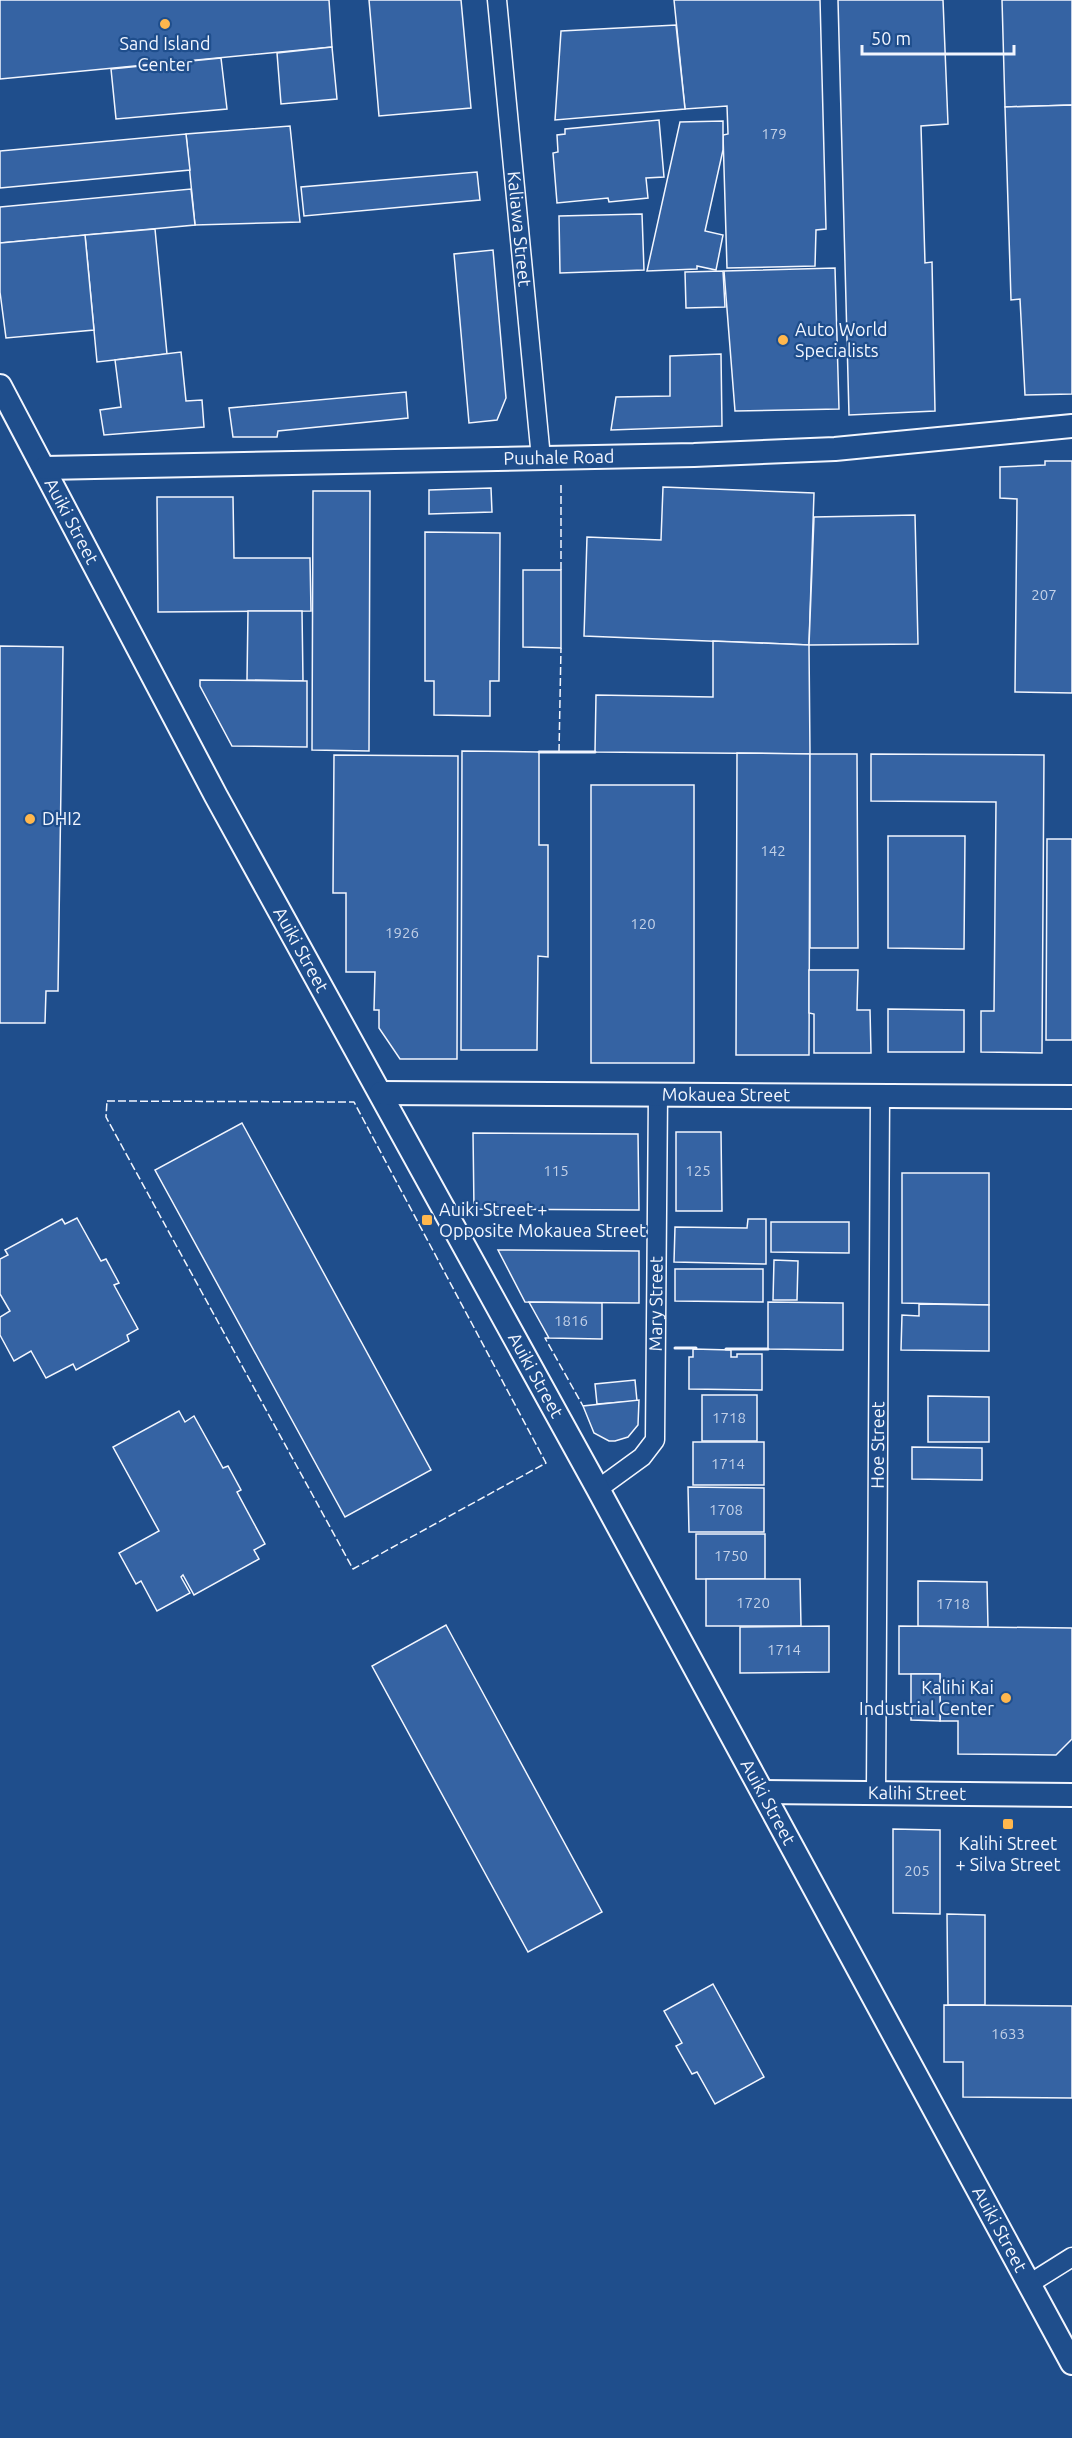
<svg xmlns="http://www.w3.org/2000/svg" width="1072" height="2438" font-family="Ubuntu,sans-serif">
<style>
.building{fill:#3563a3;stroke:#f2f6ff;stroke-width:1.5}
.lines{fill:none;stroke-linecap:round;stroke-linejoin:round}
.minor-casing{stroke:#f2f6ff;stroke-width:21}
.tertiary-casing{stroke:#f2f6ff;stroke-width:26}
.minor{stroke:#1f4e8c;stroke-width:18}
.tertiary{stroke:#1f4e8c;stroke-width:22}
.fence{stroke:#f2f6ff;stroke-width:1.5;stroke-dasharray:8 3;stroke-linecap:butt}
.wall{stroke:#f2f6ff;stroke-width:3}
.poi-dot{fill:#ffb74d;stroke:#1f4e8c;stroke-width:2}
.labels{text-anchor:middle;stroke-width:4.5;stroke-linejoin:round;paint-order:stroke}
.number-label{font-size:15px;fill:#c3d1e8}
.poi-label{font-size:18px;fill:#f2f6ff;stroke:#1f4e8c;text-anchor:start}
.street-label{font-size:18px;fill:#f2f6ff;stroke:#1f4e8c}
</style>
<rect width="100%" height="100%" fill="#1f4e8c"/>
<g class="building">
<polygon points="0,0 329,0 332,47 0,79"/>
<polygon points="369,0 461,0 471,108 379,116"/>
<polygon points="674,0 820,0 826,229 816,230 815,266 727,268 723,135 728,134 727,106 685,109"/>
<polygon points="838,0 943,0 948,124 921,126 925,263 932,262 935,411 849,415"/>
<polygon points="1002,0 1072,0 1072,105 1005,107"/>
<polygon points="676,25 685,109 555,120 561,31"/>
<polygon points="332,47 337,99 281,104 277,53"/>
<polygon points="221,58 227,109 116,119 111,69"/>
<polygon points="1072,105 1072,394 1025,395 1020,299 1011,300 1005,107"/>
<polygon points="659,120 664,177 646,178 648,198 609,202 608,198 557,203 553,153 558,152 557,135 565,134 565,129"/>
<polygon points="723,121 723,150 705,231 723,235 716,270 697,266 697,269 647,271 680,122"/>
<polygon points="290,126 300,222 195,225 186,134"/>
<polygon points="186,134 190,170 0,188 0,151"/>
<polygon points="477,172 480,200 304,216 301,187"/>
<polygon points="191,189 195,225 0,243 0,207"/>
<polygon points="642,214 644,270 560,273 559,216"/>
<polygon points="155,229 167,354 97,362 85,235"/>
<polygon points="85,235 94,330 6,338 0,292 0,243"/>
<polygon points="493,250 506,398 497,420 469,423 454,254"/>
<polygon points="835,268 839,409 735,411 724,271"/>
<polygon points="723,271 725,307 686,308 685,272"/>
<polygon points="181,352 186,401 202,400 204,427 104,435 100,410 121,407 115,360"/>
<polygon points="721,354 722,426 611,430 616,397 670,396 670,356"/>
<polygon points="406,392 408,418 278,431 277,437 233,437 229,408"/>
<polygon points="1045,461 1072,461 1072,693 1015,692 1017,499 1000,498 1000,467 1045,465"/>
<polygon points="663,487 814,493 809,645 584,636 587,537 661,540"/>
<polygon points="491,488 492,512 429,514 429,490"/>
<polygon points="313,491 370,491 369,751 312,750"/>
<polygon points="157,497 233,497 234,558 310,558 311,611 158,612"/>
<polygon points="915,515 918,644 809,645 814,517"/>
<polygon points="425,532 500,533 499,681 490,681 490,716 434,715 434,681 425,681"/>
<polygon points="523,570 561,570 561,648 523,647"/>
<polygon points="248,611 302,611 303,681 247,680"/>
<polygon points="713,641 809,645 810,754 595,752 596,695 713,697"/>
<polygon points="0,646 63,647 58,991 46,991 45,1023 0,1023"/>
<polygon points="200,680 307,681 307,747 232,746 200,686"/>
<polygon points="462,751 539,752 539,845 548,845 548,957 538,956 537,1050 461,1050"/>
<polygon points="737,753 810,754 809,1055 736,1055"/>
<polygon points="810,754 857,754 858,948 810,948"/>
<polygon points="871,754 1044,755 1042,1053 981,1052 981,1011 994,1011 996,802 871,801"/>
<polygon points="334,755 458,756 457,1059 400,1059 379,1028 379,1010 374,1010 375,972 346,972 346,893 333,893"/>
<rect x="591" y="785" width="103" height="278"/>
<polygon points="888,836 965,836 964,949 888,948"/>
<polygon points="1047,839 1072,839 1072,1040 1046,1040"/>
<polygon points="809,970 858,970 857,1010 870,1010 871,1053 814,1053 814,1014 809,1013"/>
<polygon points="888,1009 964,1010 964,1052 888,1052"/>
<polygon points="242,1123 431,1470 345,1517 155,1170"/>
<polygon points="676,1132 721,1132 722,1211 676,1211"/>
<polygon points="473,1133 638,1134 639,1210 474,1209"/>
<polygon points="902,1173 989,1173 989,1305 902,1303"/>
<polygon points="77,1218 101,1261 106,1259 119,1283 114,1285 138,1329 127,1335 129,1341 76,1370 73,1364 46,1378 31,1351 14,1361 0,1335 0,1317 10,1311 0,1294 0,1259 8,1255 5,1250 62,1219 65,1224"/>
<polygon points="748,1219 766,1219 766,1264 674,1262 675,1227 747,1228"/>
<polygon points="771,1222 849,1222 849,1253 771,1252"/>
<polygon points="498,1250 639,1251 639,1303 525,1302"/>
<polygon points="774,1260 798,1261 797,1300 773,1300"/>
<polygon points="675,1269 763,1269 763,1302 675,1301"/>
<polygon points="529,1302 602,1303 602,1339 549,1338"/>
<polygon points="768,1302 843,1303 843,1350 768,1349"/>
<polygon points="919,1304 989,1305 989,1351 901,1350 902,1315 919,1316"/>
<polygon points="693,1349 731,1350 731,1357 737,1357 737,1354 762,1354 762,1390 689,1389 689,1357 693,1357"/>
<polygon points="635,1380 637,1401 597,1404 595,1384"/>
<rect x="702" y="1395" width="55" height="46"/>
<polygon points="928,1396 989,1397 989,1442 928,1442"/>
<polygon points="639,1400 638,1425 628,1437 615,1441 609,1441 594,1433 583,1406"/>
<polygon points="179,1411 185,1422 194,1416 223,1468 228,1466 241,1490 237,1492 265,1544 254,1550 259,1559 194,1595 183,1575 181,1577 190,1593 157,1611 141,1581 136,1584 119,1553 159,1531 113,1447"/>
<rect x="693" y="1442" width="71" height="43"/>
<polygon points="912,1447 982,1448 982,1480 912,1479"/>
<polygon points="688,1487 764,1488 764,1532 689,1532"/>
<rect x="696" y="1534" width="69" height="45"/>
<polygon points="706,1579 800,1579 801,1626 706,1626"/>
<polygon points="918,1581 987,1582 988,1627 918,1626"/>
<polygon points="446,1625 602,1912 528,1952 372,1666"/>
<polygon points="829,1626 829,1672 740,1673 740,1627"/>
<polygon points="899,1626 1072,1628 1072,1739 1056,1755 958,1754 958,1721 940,1721 940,1674 899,1674"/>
<polygon points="911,1674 940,1674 940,1721 911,1720"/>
<polygon points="893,1829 940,1830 940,1914 893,1913"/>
<polygon points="947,1914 985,1915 985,2005 948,2005"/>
<polygon points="713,1984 764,2077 715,2104 697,2072 692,2074 676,2046 682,2043 664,2011"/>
<polygon points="944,2005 1072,2006 1072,2098 963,2097 963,2062 944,2062"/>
</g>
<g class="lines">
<defs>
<g id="minor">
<path id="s1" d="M497 0 541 458"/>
<path id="s2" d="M598 1489 642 1457 655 1440 658 1094"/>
<path id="s3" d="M876 1793 880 1096"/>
<polyline points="1029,2284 1072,2257"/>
</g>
<g id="tertiary">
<path id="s4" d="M0 386 216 796 598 1489 1072 2363"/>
<path id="s5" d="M45 468 694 455 835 449 1072 426"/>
<path id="s6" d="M381 1093 1072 1097"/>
<path id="s7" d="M763 1792 1072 1795"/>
</g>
</defs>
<use href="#minor" class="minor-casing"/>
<use href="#tertiary" class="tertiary-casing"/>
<use href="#minor" class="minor"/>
<use href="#tertiary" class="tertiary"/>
<g class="fence">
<polyline points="561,485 561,570"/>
<polyline points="559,752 561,648"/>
<polygon points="107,1101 354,1102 546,1463 353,1569 106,1117"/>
<polyline points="549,1338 545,1338 583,1406"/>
</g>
<g class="wall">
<polyline points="539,752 595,752"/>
<polyline points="675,1348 696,1348"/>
<polyline points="726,1349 768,1349"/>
</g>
</g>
<g class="poi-dot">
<circle cx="165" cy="24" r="6"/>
<circle cx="783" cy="340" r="6"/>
<circle cx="30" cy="819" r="6"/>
<rect x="421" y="1214" width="12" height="12" rx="3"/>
<circle cx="1006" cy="1698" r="6"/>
<rect x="1002" y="1818" width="12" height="12" rx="3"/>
</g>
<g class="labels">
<g class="number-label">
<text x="774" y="139">179</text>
<text x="1044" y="600">207</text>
<text x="773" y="856">142</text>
<text x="643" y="929">120</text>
<text x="402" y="938">1926</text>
<text x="556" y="1176">115</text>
<text x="698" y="1176">125</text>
<text x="571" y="1326">1816</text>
<text x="729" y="1423">1718</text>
<text x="728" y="1469">1714</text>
<text x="726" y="1515">1708</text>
<text x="731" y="1561">1750</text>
<text x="753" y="1608">1720</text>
<text x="953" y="1609">1718</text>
<text x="784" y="1655">1714</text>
<text x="917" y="1876">205</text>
<text x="1008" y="2039">1633</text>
</g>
<g class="poi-label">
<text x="165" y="50" text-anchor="middle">Sand Island<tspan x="165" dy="21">Center</tspan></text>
<text x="795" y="336">Auto World<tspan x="795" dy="21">Specialists</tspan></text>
<text x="42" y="825">DHI2</text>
<text x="439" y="1216">Auiki Street +<tspan x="439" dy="21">Opposite Mokauea Street</tspan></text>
<text x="994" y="1694" text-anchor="end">Kalihi Kai<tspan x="994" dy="21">Industrial Center</tspan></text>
<text x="1008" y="1850" text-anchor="middle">Kalihi Street<tspan x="1008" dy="21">+ Silva Street</tspan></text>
</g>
<g class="street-label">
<text dy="6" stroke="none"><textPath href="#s1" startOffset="230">Kaliawa Street</textPath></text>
<text dy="6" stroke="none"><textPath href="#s5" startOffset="514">Puuhale Road</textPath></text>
<text dy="6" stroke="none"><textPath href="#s4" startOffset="153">Auiki Street</textPath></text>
<text dy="6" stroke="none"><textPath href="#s4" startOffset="639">Auiki Street</textPath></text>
<text dy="6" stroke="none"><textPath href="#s6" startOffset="345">Mokauea Street</textPath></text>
<text dy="6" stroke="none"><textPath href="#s2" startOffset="212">Mary Street</textPath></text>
<text dy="6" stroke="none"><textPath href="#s4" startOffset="1125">Auiki Street</textPath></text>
<text dy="6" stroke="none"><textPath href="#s3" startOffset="348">Hoe Street</textPath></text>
<text dy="6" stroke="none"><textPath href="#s7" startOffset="154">Kalihi Street</textPath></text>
<text dy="6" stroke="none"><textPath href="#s4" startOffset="1611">Auiki Street</textPath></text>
<text dy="6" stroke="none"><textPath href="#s4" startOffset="2097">Auiki Street</textPath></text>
</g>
</g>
<path d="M862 45v9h152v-9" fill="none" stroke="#f2f6ff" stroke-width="3"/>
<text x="871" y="45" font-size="18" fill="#f2f6ff" stroke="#1f4e8c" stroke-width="4.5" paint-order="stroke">50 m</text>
</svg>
